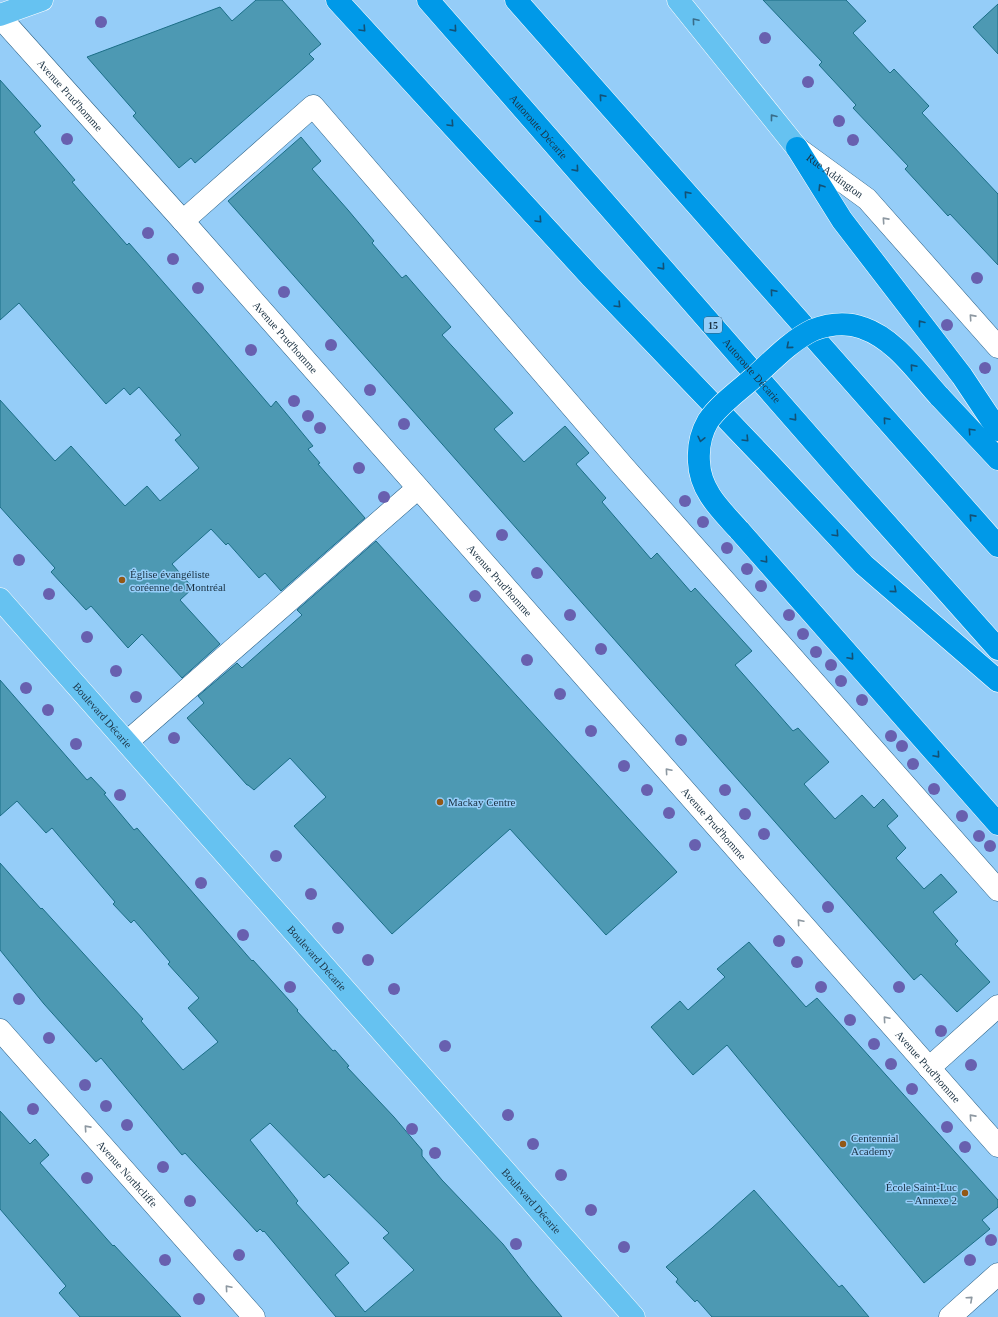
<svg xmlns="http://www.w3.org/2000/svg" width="998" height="1317" font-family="'Times New Roman',serif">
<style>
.building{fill:#4d99b3;stroke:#1b6e87;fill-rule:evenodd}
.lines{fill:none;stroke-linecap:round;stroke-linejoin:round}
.minor-casing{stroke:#2a6086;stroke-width:23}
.major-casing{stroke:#fff;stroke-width:23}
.highway-casing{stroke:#fff;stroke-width:23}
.minor{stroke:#fff;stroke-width:22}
.major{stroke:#66c2f1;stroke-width:22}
.highway{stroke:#0099e8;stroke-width:22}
.highway-bridge-casing{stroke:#fff;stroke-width:23;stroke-linecap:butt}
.highway-bridge{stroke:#0099e8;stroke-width:22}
.tree{fill:#6860af}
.oneway{stroke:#396c89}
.oneway2{stroke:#135175}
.oneway3{stroke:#8d98a1}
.poi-dot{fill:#935816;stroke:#95cdf8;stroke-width:1.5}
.labels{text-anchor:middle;stroke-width:3;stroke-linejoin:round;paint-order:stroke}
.shield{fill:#95cdf8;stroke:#406079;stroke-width:1}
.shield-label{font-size:10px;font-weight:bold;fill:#1b3243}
.street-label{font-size:11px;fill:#1b3243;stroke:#95cdf8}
.poi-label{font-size:11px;fill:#1b3243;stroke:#95cdf8;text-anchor:start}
</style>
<rect width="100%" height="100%" fill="#95cdf8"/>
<g class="building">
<polygon points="256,0 282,0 321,44 309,54 314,59 296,75 195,163 191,158 179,168 133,116 136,113 87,57 220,7 232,21"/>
<polygon points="763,0 846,0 866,21 853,33 890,73 894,69 929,106 922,113 998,194 998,265 950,214 948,216 905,169 908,166 853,108 856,105 819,65 822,62"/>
<polygon points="998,4 998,54 973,27"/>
<polygon points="0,80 41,126 34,132 75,180 72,182 127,245 129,243 206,331 271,407 276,401 313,446 308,449 320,463 318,464 365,518 281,591 265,573 259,578 228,543 226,545 211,529 172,564 193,588 180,600 220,644 182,678 142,634 128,648 91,606 86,610 51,572 55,568 0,507 0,400 55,461 71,446 125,506 147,486 160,501 199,468 175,440 181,435 139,387 130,395 124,388 106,404 19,303 0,320"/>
<polygon points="301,137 321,161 312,169 348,210 374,241 372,243 402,278 406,275 451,327 442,335 513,413 494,429 524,462 565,426 589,453 576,464 606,498 602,502 651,559 657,553 691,592 695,588 752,651 735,665 793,731 798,728 829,762 804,784 835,819 862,795 874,808 883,799 898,816 887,826 906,848 896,858 924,889 941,874 957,892 933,912 958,941 955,944 990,982 957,1012 921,974 914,980 894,957 228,201"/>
<polygon points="376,541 677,872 606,935 510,829 392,934 294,826 326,797 290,758 254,790 248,785 247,785 187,718 204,703 198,696 237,663 242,668 302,615 297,610"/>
<path d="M0 680 87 780 91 777 106 793 104 794 134 830 137 828 252 961 253 960 298 1010 297 1011 333 1051 335 1050 349 1066 347 1067 394 1117 422 1150V1156L442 1180 503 1244 531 1280 562 1317H336L264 1231 263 1232 260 1229 257 1232 185 1153 182 1155 101 1058 96 1062 44 1004 0 950V863L41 909 42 908 123 997 143 1019 141 1021 183 1070 218 1042 188 1008 199 998 168 964 170 962 134 920 131 923 113 904 115 902 52 828 46 833 17 801 0 816ZM270 1123 324 1178 329 1174 389 1233 383 1238 414 1270 365 1312 335 1275 349 1263 296 1203 298 1201 250 1140Z"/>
<polygon points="749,942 806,1007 817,998 998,1200 998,1207 982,1220 990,1229 924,1283 727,1045 693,1075 651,1027 680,1001 688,1010 725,977 717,969"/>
<polygon points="0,1111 30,1144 35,1139 49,1155 40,1163 113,1246 114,1245 181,1317 80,1317 59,1293 66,1286 0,1209"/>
<polygon points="754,1190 839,1287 842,1285 869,1317 712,1317 697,1300 695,1302 676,1282 678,1279 666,1267 712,1228"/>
</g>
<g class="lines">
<defs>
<g id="minor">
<path id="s1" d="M0 17 183 221 998 1146"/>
<path id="s2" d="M797 148 867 199 998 347"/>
<polyline points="183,221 313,106 623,466 998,890"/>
<polyline points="127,742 418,488"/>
<path id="s3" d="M0 1030 254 1317"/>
<polyline points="929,1068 998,1006"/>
<polyline points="950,1317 998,1274"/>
</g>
<g id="major">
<polyline points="678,0 797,148"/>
<polyline points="0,15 42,0"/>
<path id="s4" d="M0 599 634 1317"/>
</g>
<g id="highway">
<polyline points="337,0 591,277 766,460 864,565 998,681"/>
<path id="s5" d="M428 0 844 476 998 649"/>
<polyline points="516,0 998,546"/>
<polyline points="797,148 842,220 962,376 998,430"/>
<polyline points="939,396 998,459"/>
<polyline points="739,530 998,824"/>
</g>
</defs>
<use href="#minor" class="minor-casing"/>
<use href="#major" class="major-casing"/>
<use href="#highway" class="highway-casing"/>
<use href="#minor" class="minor"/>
<use href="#major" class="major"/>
<use href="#highway" class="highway"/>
<defs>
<path id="highway-bridge" d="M739 530C721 510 700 491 699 462 698 448 701 433 708 421 719 405 737 392 752 379 771 362 790 341 813 330 829 324 847 322 863 328 895 339 917 372 939 396"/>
</defs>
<use href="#highway-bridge" class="highway-bridge-casing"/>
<use href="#highway-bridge" class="highway-bridge"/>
</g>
<g class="tree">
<circle cx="101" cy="22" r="6"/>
<circle cx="765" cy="38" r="6"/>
<circle cx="808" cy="82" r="6"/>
<circle cx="839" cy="121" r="6"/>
<circle cx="67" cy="139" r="6"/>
<circle cx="853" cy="140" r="6"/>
<circle cx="148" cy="233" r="6"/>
<circle cx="173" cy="259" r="6"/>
<circle cx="977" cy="278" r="6"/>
<circle cx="198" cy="288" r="6"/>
<circle cx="284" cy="292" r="6"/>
<circle cx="947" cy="325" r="6"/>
<circle cx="331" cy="345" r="6"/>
<circle cx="251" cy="350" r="6"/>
<circle cx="985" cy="368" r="6"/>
<circle cx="370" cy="390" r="6"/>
<circle cx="294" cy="401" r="6"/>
<circle cx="308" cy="416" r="6"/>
<circle cx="404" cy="424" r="6"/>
<circle cx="320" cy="428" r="6"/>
<circle cx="359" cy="468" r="6"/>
<circle cx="384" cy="497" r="6"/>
<circle cx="685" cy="501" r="6"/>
<circle cx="703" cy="522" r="6"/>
<circle cx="502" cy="535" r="6"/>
<circle cx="727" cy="548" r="6"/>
<circle cx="19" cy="560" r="6"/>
<circle cx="747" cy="569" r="6"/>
<circle cx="537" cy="573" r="6"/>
<circle cx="761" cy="586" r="6"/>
<circle cx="49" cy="594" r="6"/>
<circle cx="475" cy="596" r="6"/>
<circle cx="570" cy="615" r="6"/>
<circle cx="789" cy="615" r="6"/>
<circle cx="803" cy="634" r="6"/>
<circle cx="87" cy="637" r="6"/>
<circle cx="601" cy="649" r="6"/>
<circle cx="816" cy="652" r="6"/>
<circle cx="527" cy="660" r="6"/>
<circle cx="831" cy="665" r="6"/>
<circle cx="116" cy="671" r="6"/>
<circle cx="841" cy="681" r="6"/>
<circle cx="26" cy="688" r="6"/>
<circle cx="560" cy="694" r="6"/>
<circle cx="136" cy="697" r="6"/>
<circle cx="862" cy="700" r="6"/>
<circle cx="48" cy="710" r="6"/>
<circle cx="591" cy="731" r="6"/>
<circle cx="891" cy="736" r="6"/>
<circle cx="174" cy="738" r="6"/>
<circle cx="681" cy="740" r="6"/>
<circle cx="76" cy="744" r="6"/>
<circle cx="902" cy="746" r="6"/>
<circle cx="913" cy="764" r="6"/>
<circle cx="624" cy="766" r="6"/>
<circle cx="934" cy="789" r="6"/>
<circle cx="647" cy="790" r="6"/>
<circle cx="725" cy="790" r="6"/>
<circle cx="120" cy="795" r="6"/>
<circle cx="669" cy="813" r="6"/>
<circle cx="745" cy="814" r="6"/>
<circle cx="962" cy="816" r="6"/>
<circle cx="764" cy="834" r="6"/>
<circle cx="979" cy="836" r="6"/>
<circle cx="695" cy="845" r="6"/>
<circle cx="990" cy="846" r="6"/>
<circle cx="276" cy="856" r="6"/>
<circle cx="201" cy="883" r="6"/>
<circle cx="311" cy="894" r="6"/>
<circle cx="828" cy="907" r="6"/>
<circle cx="338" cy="928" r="6"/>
<circle cx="243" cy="935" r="6"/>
<circle cx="779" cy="941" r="6"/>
<circle cx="368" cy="960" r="6"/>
<circle cx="797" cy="962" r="6"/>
<circle cx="290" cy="987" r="6"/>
<circle cx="821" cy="987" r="6"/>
<circle cx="899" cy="987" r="6"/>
<circle cx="394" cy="989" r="6"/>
<circle cx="19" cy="999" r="6"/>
<circle cx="850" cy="1020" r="6"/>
<circle cx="941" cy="1031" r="6"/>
<circle cx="49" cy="1038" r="6"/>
<circle cx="874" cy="1044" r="6"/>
<circle cx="445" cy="1046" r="6"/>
<circle cx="891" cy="1064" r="6"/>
<circle cx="971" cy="1065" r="6"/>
<circle cx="85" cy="1085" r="6"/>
<circle cx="912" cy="1089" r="6"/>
<circle cx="106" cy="1106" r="6"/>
<circle cx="33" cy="1109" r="6"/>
<circle cx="508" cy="1115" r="6"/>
<circle cx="127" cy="1125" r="6"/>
<circle cx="947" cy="1127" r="6"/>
<circle cx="412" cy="1129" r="6"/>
<circle cx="533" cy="1144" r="6"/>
<circle cx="965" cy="1147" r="6"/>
<circle cx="435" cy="1153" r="6"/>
<circle cx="163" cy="1167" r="6"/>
<circle cx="561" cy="1175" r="6"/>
<circle cx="87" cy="1178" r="6"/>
<circle cx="190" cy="1201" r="6"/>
<circle cx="591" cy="1210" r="6"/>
<circle cx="991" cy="1240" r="6"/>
<circle cx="516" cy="1244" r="6"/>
<circle cx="624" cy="1247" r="6"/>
<circle cx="239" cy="1255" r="6"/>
<circle cx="165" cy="1260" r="6"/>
<circle cx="970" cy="1260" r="6"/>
<circle cx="199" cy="1299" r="6"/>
</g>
<defs><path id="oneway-chevron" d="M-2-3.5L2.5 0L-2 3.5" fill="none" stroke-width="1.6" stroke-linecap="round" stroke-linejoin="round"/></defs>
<g class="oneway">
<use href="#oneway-chevron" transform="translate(695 21) rotate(-130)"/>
<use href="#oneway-chevron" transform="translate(773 117) rotate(-128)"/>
</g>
<g class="oneway2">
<use href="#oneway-chevron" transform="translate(363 29) rotate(47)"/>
<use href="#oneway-chevron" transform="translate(454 29) rotate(49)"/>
<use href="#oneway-chevron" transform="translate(602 97) rotate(-131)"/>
<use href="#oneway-chevron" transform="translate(451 124) rotate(47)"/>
<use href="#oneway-chevron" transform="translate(576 169) rotate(49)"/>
<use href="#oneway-chevron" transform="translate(821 187) rotate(-122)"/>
<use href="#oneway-chevron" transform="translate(687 194) rotate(-131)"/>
<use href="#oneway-chevron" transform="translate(539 220) rotate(47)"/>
<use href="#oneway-chevron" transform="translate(662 267) rotate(49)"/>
<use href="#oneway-chevron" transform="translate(773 292) rotate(-131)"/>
<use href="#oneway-chevron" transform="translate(618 305) rotate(46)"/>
<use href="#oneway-chevron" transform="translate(921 323) rotate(-128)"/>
<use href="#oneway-chevron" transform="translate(789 346) rotate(139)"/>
<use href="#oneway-chevron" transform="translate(913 367) rotate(-131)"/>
<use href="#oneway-chevron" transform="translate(794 418) rotate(49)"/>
<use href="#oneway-chevron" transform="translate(886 420) rotate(-131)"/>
<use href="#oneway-chevron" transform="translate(971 431) rotate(-133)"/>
<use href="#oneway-chevron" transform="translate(701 439) rotate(103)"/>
<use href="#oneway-chevron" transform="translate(746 439) rotate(46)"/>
<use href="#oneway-chevron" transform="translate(972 517) rotate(-132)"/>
<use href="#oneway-chevron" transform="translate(836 534) rotate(47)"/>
<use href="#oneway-chevron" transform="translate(765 560) rotate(49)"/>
<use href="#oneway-chevron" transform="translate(894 590) rotate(41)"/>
<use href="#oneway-chevron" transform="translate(851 657) rotate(49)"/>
<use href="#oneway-chevron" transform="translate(937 755) rotate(49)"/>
</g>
<g class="oneway3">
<use href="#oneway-chevron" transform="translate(885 220) rotate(-132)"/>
<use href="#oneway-chevron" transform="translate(972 317) rotate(-132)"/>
<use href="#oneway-chevron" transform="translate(668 771) rotate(-131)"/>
<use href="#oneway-chevron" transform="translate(800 922) rotate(-131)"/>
<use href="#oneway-chevron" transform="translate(886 1019) rotate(-131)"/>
<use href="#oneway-chevron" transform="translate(972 1117) rotate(-132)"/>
<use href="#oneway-chevron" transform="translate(87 1128) rotate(-132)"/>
<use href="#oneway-chevron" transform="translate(228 1288) rotate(-131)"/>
<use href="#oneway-chevron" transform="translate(970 1299) rotate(-42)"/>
</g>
<g class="poi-dot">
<circle cx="122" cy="580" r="4"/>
<circle cx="440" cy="802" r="4"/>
<circle cx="843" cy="1144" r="4"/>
<circle cx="965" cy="1193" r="4"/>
</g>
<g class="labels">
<rect class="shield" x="704" y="317" width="18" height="16" rx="3"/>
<g class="shield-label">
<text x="713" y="329">15</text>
</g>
<g class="street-label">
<text dy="4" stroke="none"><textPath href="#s1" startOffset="105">Avenue Prud'homme</textPath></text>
<text dy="4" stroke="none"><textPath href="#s5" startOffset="168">Autoroute Décarie</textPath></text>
<text dy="4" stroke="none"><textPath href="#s2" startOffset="47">Rue Addington</textPath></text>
<text dy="4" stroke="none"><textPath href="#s1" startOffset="429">Avenue Prud'homme</textPath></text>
<text dy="4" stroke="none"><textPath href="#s5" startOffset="492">Autoroute Décarie</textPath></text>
<text dy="4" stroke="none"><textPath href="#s1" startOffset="753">Avenue Prud'homme</textPath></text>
<text dy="4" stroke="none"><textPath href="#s4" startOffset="155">Boulevard Décarie</textPath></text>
<text dy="4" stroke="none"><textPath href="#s1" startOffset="1077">Avenue Prud'homme</textPath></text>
<text dy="4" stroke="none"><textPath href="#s4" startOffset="479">Boulevard Décarie</textPath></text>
<text dy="4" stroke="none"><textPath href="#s1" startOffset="1401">Avenue Prud'homme</textPath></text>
<text dy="4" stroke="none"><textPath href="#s3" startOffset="192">Avenue Northcliffe</textPath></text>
<text dy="4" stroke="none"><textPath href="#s4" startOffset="803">Boulevard Décarie</textPath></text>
</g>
<g class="poi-label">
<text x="130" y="578">Église évangéliste<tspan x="130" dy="13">coréenne de Montréal</tspan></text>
<text x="448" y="806">Mackay Centre</text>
<text x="851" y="1142">Centennial<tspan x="851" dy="13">Academy</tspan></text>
<text x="957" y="1191" text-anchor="end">École Saint-Luc<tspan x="957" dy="13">– Annexe 2</tspan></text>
</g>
</g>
</svg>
